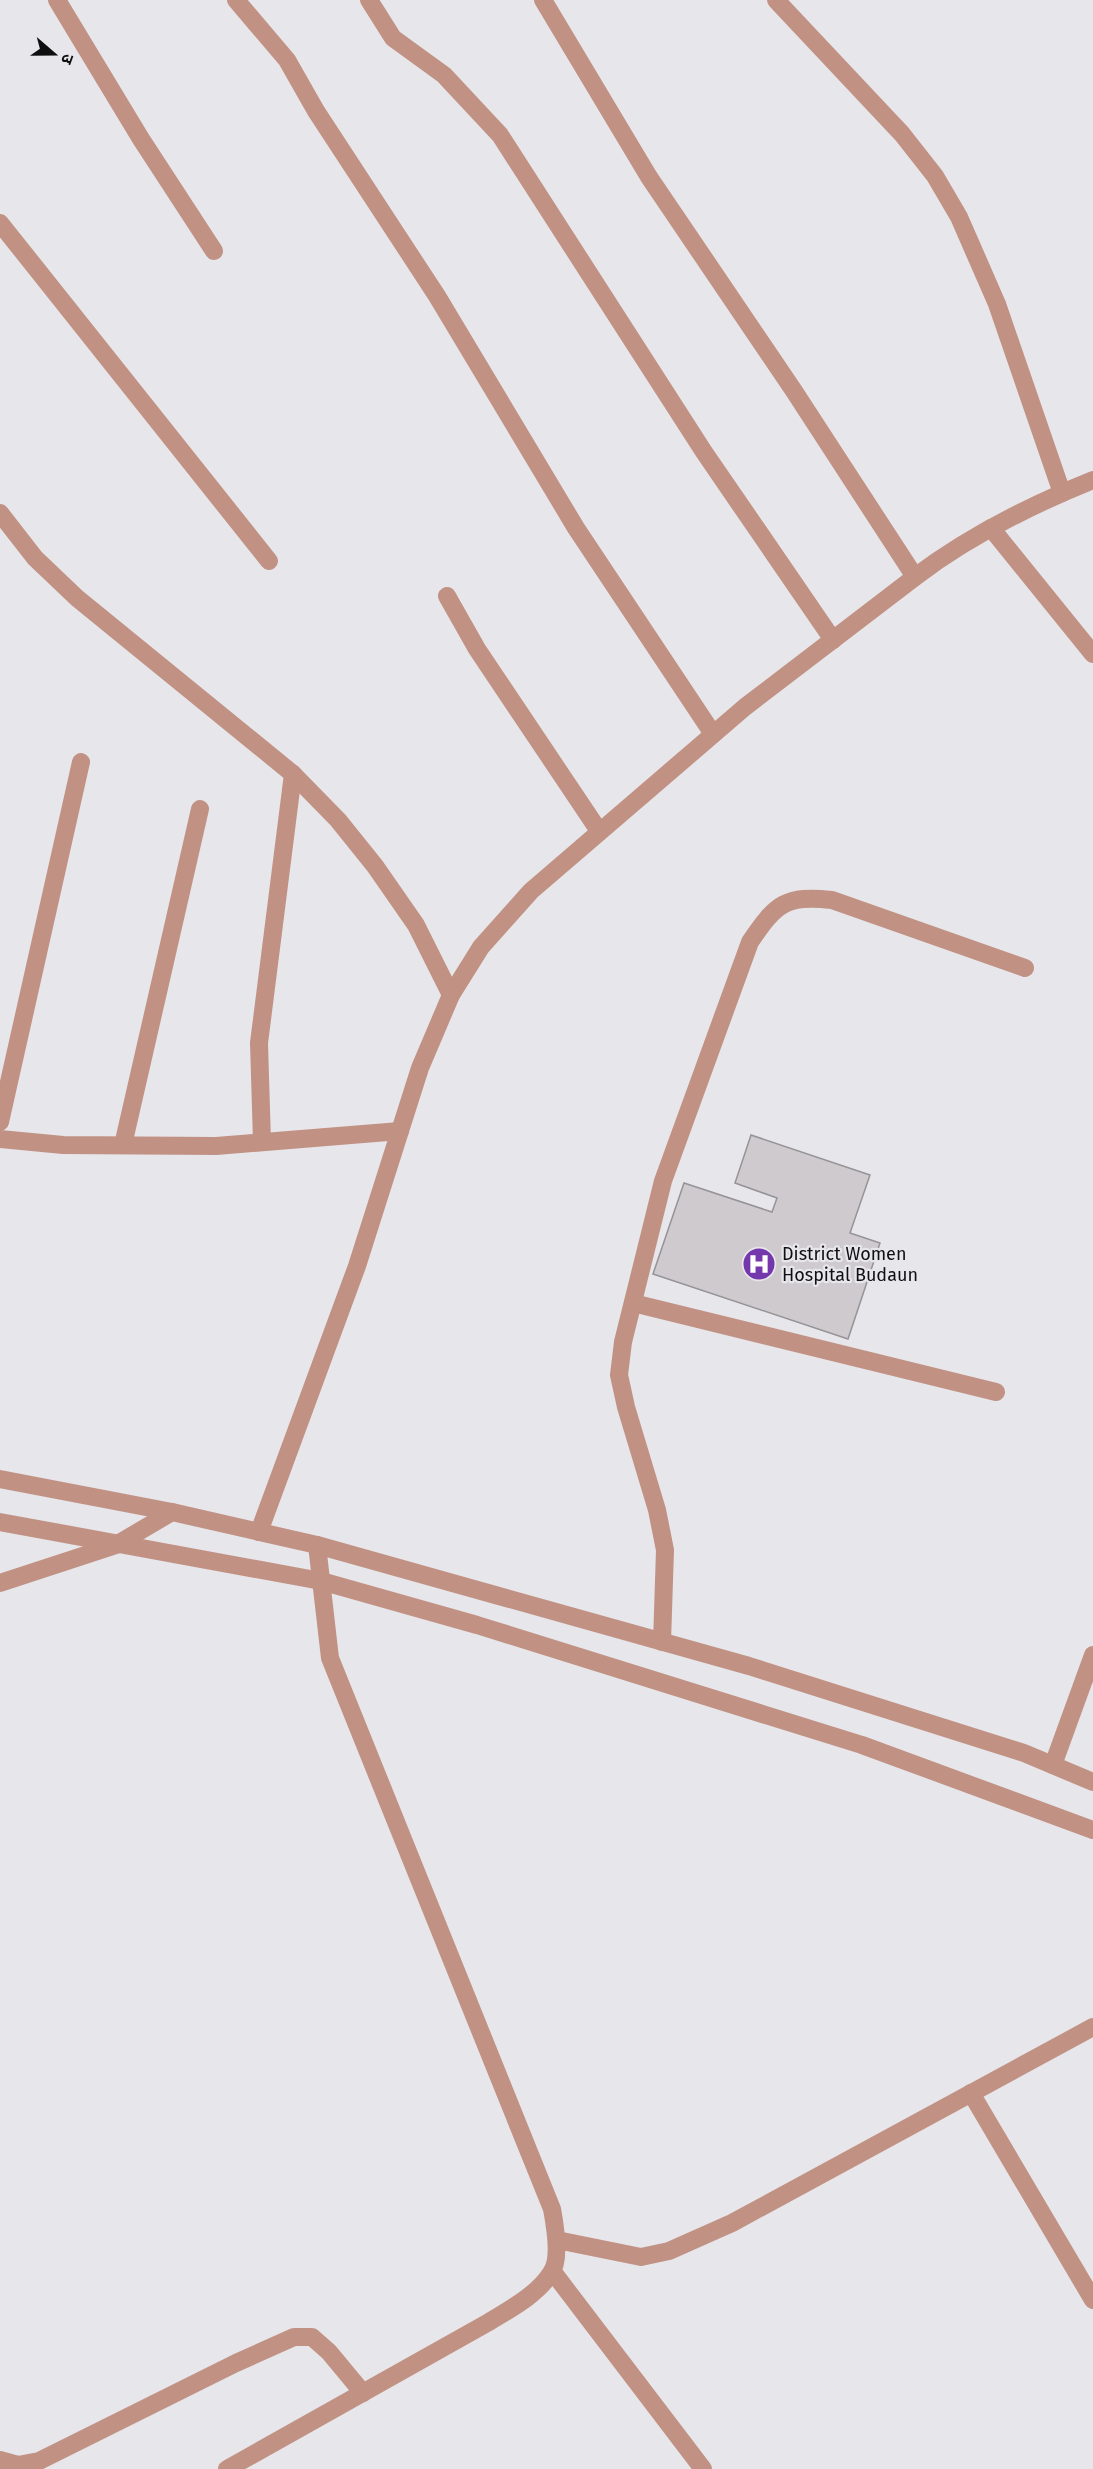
<svg xmlns="http://www.w3.org/2000/svg" width="1093" height="2469" font-family="'Fira Sans','Noto Sans Devanagari',sans-serif">
<style>
.building{fill:#cecace;stroke:#969396;stroke-width:1.5}
.lines{fill:none;stroke-linecap:round;stroke-linejoin:round}
.minor{stroke:#c19284;stroke-width:18}
.labels{text-anchor:middle;stroke-width:4.5;stroke-linejoin:round;paint-order:stroke}
.poi-label{font-size:18px;fill:#0f0f10;stroke:#e7e6eb;text-anchor:start}
</style>
<rect width="100%" height="100%" fill="#e7e6eb"/>
<polygon class="building" points="751,1135 870,1175 850,1233 880,1243 848,1339 653,1274 684,1183 772,1212 777,1198 735,1183"/>
<g class="lines">
<g class="minor">
<polyline points="57,0 141,139 214,251"/>
<polyline points="236,0 287,60 316,111 437,296 576,528 713,734"/>
<polyline points="369,0 393,38 444,75 500,135 704,452 833,640"/>
<polyline points="543,0 649,177 794,391 915,577"/>
<polyline points="776,0 902,134 935,176 959,217 997,304 1062,493"/>
<polyline points="0,223 269,561"/>
<polyline points="0,513 35,558 77,598 293,774 338,820 375,866 416,925 451,995"/>
<polyline points="991,528 1093,654"/>
<polyline points="447,596 477,649 599,831"/>
<polyline points="0,1122 81,762"/>
<polyline points="0,1139 63,1145 216,1146 400,1131"/>
<polyline points="262,1142 259,1043 293,774"/>
<polyline points="123,1145 200,809"/>
<polyline points="633,1303 996,1392"/>
<polyline points="0,1479 172,1512 317,1545 749,1666 1024,1753 1093,1782"/>
<polyline points="0,1522 321,1581 477,1625 862,1745 1093,1830"/>
<path d="M259 1532 357 1266 420 1068 451 995 481 947 531 891 745 707 915 577C969 536 1031 505 1093 480"/>
<polyline points="0,1583 116,1545 172,1512"/>
<path d="M662 1642 665 1550 657 1510 626 1407 619 1375 623 1342 663 1181 750 942C776 903 786 895 832 900L1025 968"/>
<polyline points="1053,1765 1093,1655"/>
<polyline points="971,2093 1093,2300"/>
<polyline points="557,2240 641,2257 669,2251 732,2223 1093,2027"/>
<polyline points="553,2272 703,2469"/>
<polyline points="0,2460 18,2465 39,2461 236,2363 294,2337 312,2337 329,2352 363,2393"/>
<path d="M227 2469 489 2322C510 2309 537 2295 551 2273 561 2260 555 2225 552 2209L330 1658 317 1545"/>
</g>
</g>
<defs>
<symbol id="hospital-disc" viewBox="-11 -11 22 22"><circle r="9.5" fill="#7537ac" stroke="#e7e6eb"/><path d="M-5-5h3v3.5h4V-5h3V5h-3V1.5h-4V5h-3Z" fill="#fff"/></symbol>
</defs>
<g fill-rule="evenodd">
<use href="#hospital-disc" x="740" y="1245" width="38" height="38"/>
</g>
<g class="labels">
<g class="poi-label">
<text x="782" y="1260">District Women<tspan x="782" dy="21">Hospital Budaun</tspan></text>
</g>
</g>
<g transform="translate(54 54) rotate(110)" stroke="#e7e6eb" stroke-width="4.5" paint-order="stroke">
<path d="M0-4.5L10 22L0 15L-10 22Z" fill="#0f0f10"/>
<text y="-9" font-size="16" font-weight="bold" text-anchor="middle" fill="#0f0f10">उ</text>
</g>
</svg>
